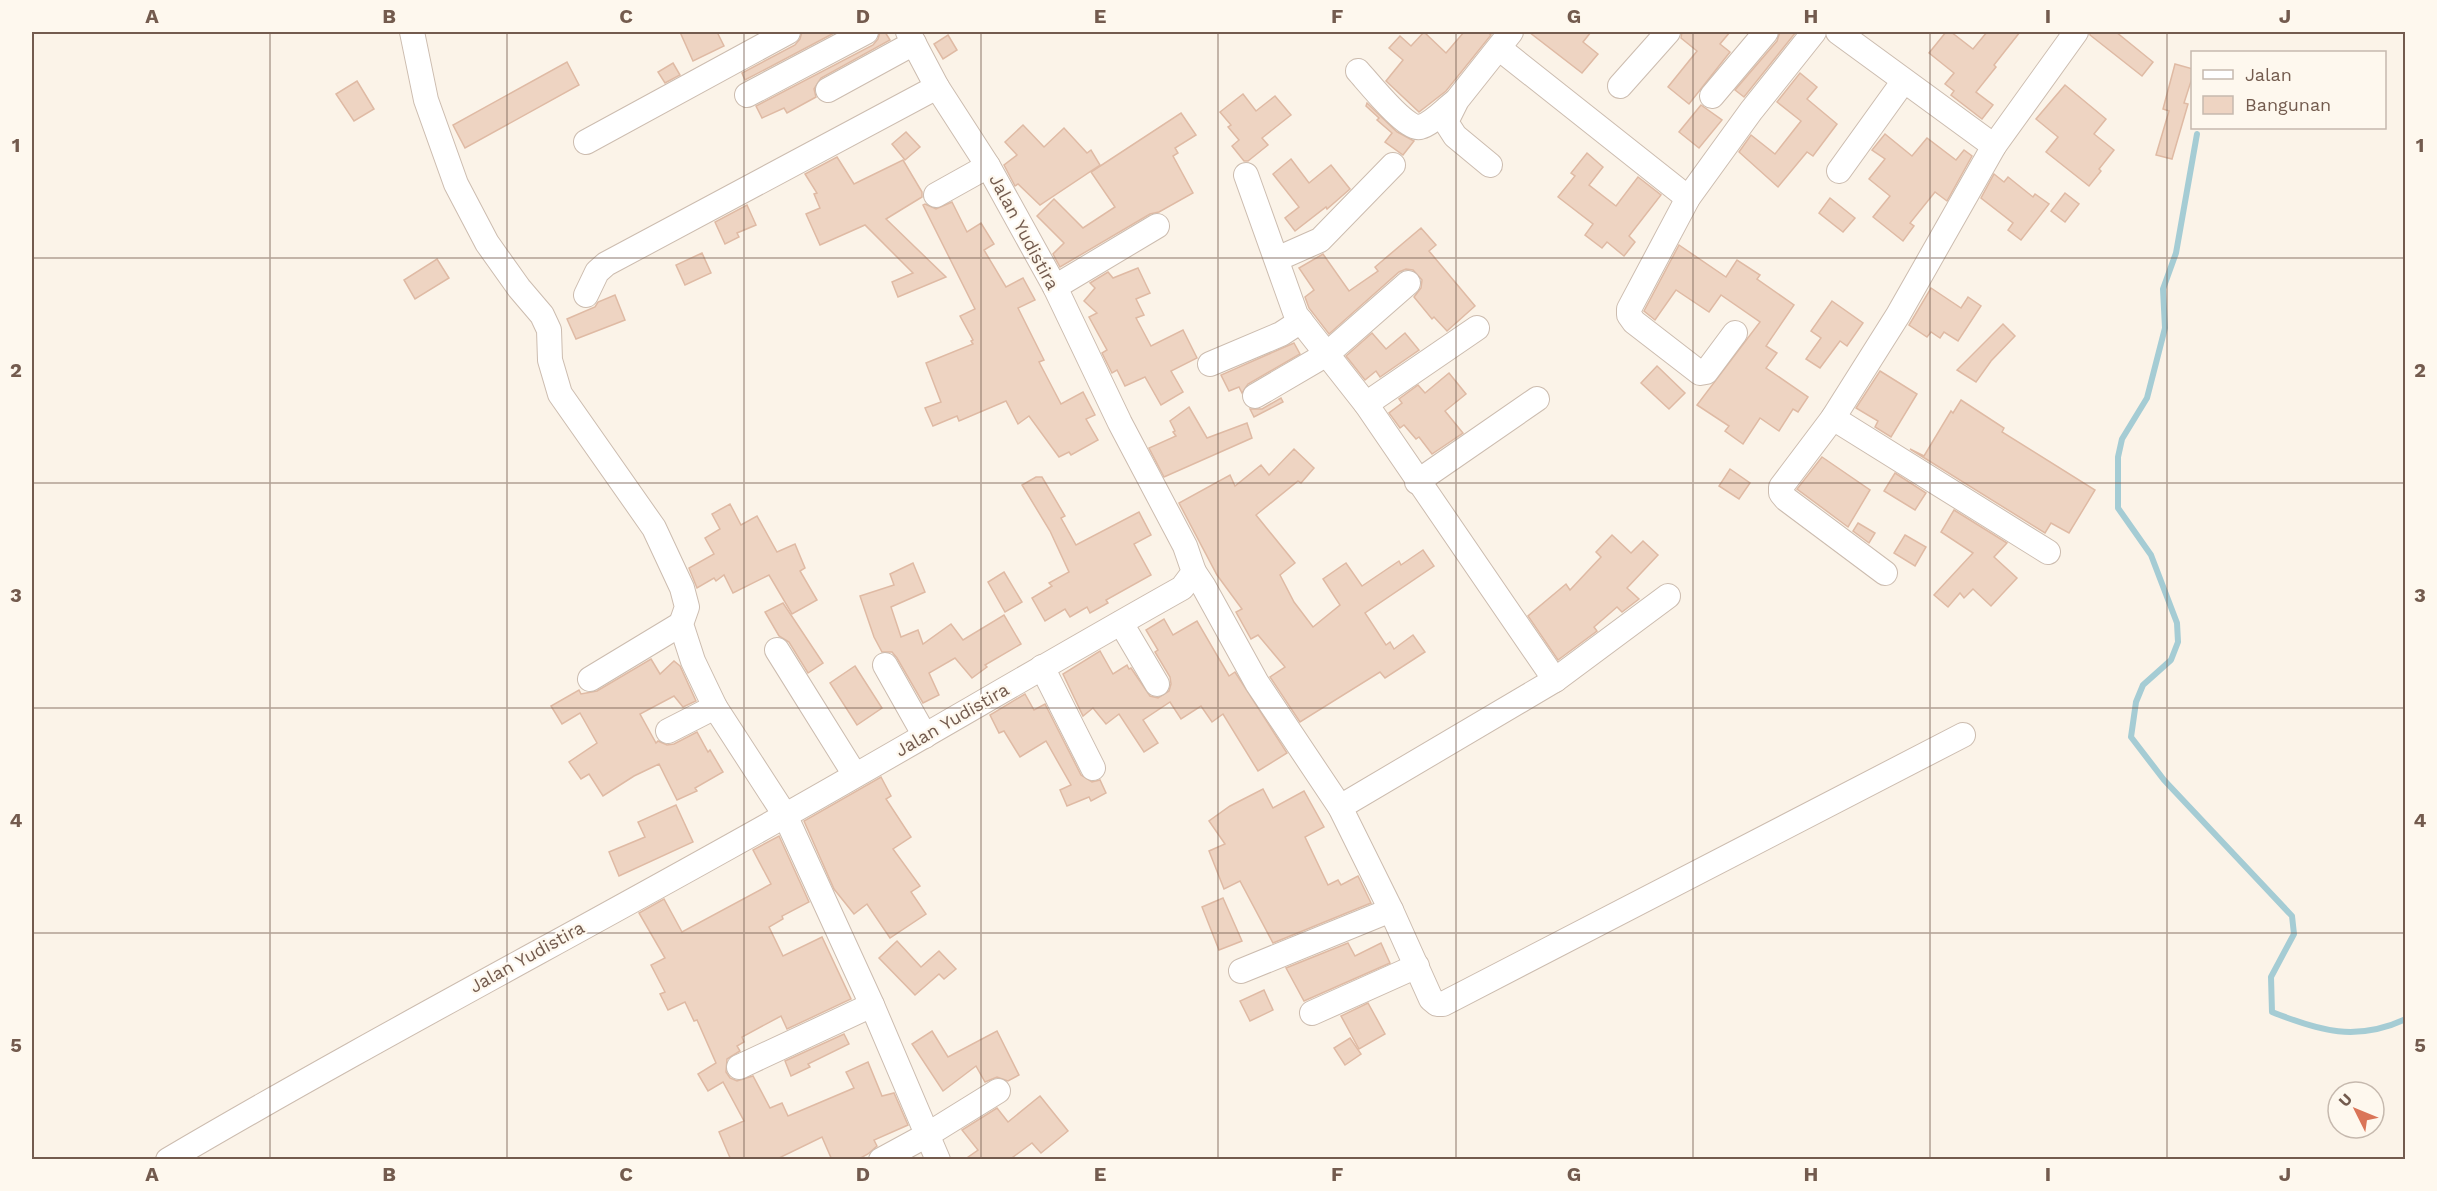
<svg xmlns="http://www.w3.org/2000/svg" width="2437" height="1191" font-family="'Work Sans',sans-serif">
<style>
.lines{fill:none;stroke-linecap:round;stroke-linejoin:round}
.stream{stroke:#a5ccd4;stroke-width:6}
.building{fill:#eed4c2;stroke:#dfbaa4;stroke-width:1.5}
.minor-casing{stroke:#ccbcaf;stroke-width:26}
.minor{stroke:#fff;stroke-width:24}
.grid{fill:none;stroke:#735b4e;stroke-width:1.5;stroke-opacity:0.55}
.labels{text-anchor:middle;stroke-width:4.5;stroke-linejoin:round;paint-order:stroke}
.street-label{font-size:18px;fill:#735b4e;stroke:#fef8ee}
.neatline{fill:none;stroke:#735b4e;stroke-width:2}
.grid-label{font-size:20px;text-anchor:middle;font-weight:bold;fill:#735b4e}
</style>
<rect width="100%" height="100%" fill="#fbf3e8"/>
<g class="lines">
<path class="stream" d="M2197 134 2176 253 2163 289 2165 328 2147 398 2122 439 2118 457V508L2151 555 2177 623 2178 642 2171 660 2143 685 2136 702 2131 737 2164 780 2292 916 2294 934 2271 977 2272 1012C2320 1031 2356 1042 2406 1019"/>
</g>
<g class="building">
<polygon points="680,32 717,32 724,46 693,61"/>
<polygon points="802,32 836,32 745,80 742,73 795,45 800,39"/>
<polygon points="880,32 885,32 890,40 821,78 814,89 816,97 787,113 784,108 762,118 756,106 873,45 878,39"/>
<polygon points="1424,32 1446,53 1464,32 1487,32 1491,35 1446,91 1419,112 1386,81 1403,60 1389,48 1400,36 1411,46"/>
<polygon points="1529,32 1591,32 1583,42 1598,54 1582,73"/>
<polygon points="1682,32 1730,32 1720,44 1730,52 1689,104 1668,87 1697,51 1681,38"/>
<polygon points="1780,32 1796,32 1744,97 1735,90 1777,41"/>
<polygon points="1946,32 1951,32 1973,49 1987,32 2020,32 1994,65 1996,67 1976,92 1993,105 1982,119 1951,95 1954,91 1945,84 1954,73 1929,53"/>
<polygon points="2090,32 2116,32 2153,62 2142,76 2090,35"/>
<polygon points="948,35 957,50 943,59 934,44"/>
<polygon points="567,62 579,85 465,148 453,125"/>
<polygon points="673,63 680,75 665,83 658,72"/>
<polygon points="2175,64 2193,69 2193,75 2184,103 2188,104 2172,159 2156,155 2169,111 2163,109"/>
<polygon points="1800,73 1817,87 1807,99 1837,124 1813,156 1807,152 1778,187 1739,152 1751,135 1775,154 1801,121 1777,102"/>
<polygon points="357,81 374,109 354,121 336,94"/>
<polygon points="2065,85 2106,119 2094,134 2114,150 2099,169 2101,171 2089,186 2046,152 2058,137 2036,119"/>
<polygon points="1243,94 1256,111 1275,96 1291,115 1262,138 1268,145 1248,161 1244,161 1232,146 1239,140 1228,127 1231,125 1220,112"/>
<polygon points="1367,103 1397,132 1414,141 1403,155 1385,142 1392,133 1377,120 1379,118 1366,106"/>
<polygon points="1701,105 1722,120 1699,148 1679,132"/>
<polygon points="1181,113 1196,135 1175,148 1178,153 1173,156 1193,193 1159,212 1150,214 1060,267 1053,254 1064,243 1037,216 1054,199 1083,228 1115,207 1091,172"/>
<polygon points="1023,125 1044,147 1064,128 1087,153 1091,150 1100,165 1040,205 1018,184 1015,186 1004,165 1017,155 1005,142"/>
<polygon points="906,132 920,147 905,160 892,144"/>
<polygon points="1885,134 1912,156 1927,138 1956,160 1964,150 1972,156 1947,201 1935,192 1910,223 1914,226 1903,241 1873,217 1890,196 1869,179 1885,159 1872,150"/>
<polygon points="1587,153 1603,167 1589,185 1616,206 1638,177 1661,195 1629,236 1635,242 1624,256 1607,242 1602,248 1585,235 1593,224 1558,197 1575,176 1571,173"/>
<polygon points="837,157 854,184 903,160 922,192 922,197 886,219 946,277 898,297 892,282 913,273 865,225 820,245 806,214 820,208 814,194 817,193 805,174"/>
<polygon points="1291,159 1309,183 1331,165 1350,189 1327,209 1326,207 1295,231 1285,218 1299,207 1273,174"/>
<polygon points="1994,174 2004,182 2008,177 2033,197 2035,194 2049,204 2021,240 2008,230 2013,223 1981,198"/>
<polygon points="2065,193 2079,204 2065,222 2051,211"/>
<polygon points="1830,198 1855,218 1843,232 1819,213"/>
<polygon points="952,202 967,232 981,223 994,244 984,250 1006,287 1023,278 1035,300 1018,308 1044,360 1039,362 1061,404 1083,392 1095,415 1086,419 1098,440 1071,455 1069,452 1059,457 1029,416 1018,424 1006,401 959,421 957,416 933,426 925,408 941,402 926,363 973,344 971,341 973,340 960,316 975,309 923,205 925,204 936,209"/>
<polygon points="747,205 756,225 737,233 739,237 725,244 715,222"/>
<polygon points="1421,228 1436,245 1429,251 1475,306 1447,331 1434,317 1432,319 1414,297 1421,288 1422,280 1413,270 1406,269 1399,272 1329,334 1309,308 1305,297 1314,290 1299,268 1323,254 1349,291 1378,271 1375,267"/>
<polygon points="1679,245 1726,277 1737,260 1760,275 1757,279 1794,305 1766,346 1777,353 1766,368 1808,397 1798,412 1793,409 1779,431 1760,418 1743,444 1725,431 1729,426 1697,405 1760,322 1721,295 1709,312 1676,290 1655,320 1644,311"/>
<polygon points="702,253 711,273 685,285 676,265"/>
<polygon points="437,259 449,278 415,299 404,280"/>
<polygon points="1138,268 1150,293 1136,299 1144,315 1136,318 1151,346 1183,330 1197,358 1171,371 1183,392 1161,405 1145,377 1125,386 1117,370 1112,373 1102,353 1107,350 1089,317 1097,313 1084,301 1095,288 1090,283 1108,272 1113,278"/>
<polygon points="1931,288 1961,308 1968,297 1981,306 1958,341 1944,332 1940,338 1931,332 1927,337 1909,325"/>
<polygon points="615,295 625,320 576,339 567,319 595,307 598,302"/>
<polygon points="1832,301 1863,323 1847,346 1840,341 1820,368 1806,359 1821,338 1811,331"/>
<polygon points="2003,324 2015,336 1991,361 1976,382 1957,370"/>
<polygon points="1372,333 1386,349 1405,333 1419,350 1380,377 1376,371 1365,380 1346,356"/>
<polygon points="1294,343 1300,354 1248,384 1242,393 1239,387 1229,391 1221,375"/>
<polygon points="1657,366 1685,393 1669,409 1641,383"/>
<polygon points="1880,371 1917,394 1891,437 1875,427 1878,421 1856,408"/>
<polygon points="1449,373 1466,394 1445,411 1463,433 1432,454 1419,437 1416,439 1404,425 1400,428 1389,413 1402,403 1399,399 1418,385 1425,393"/>
<polygon points="1281,398 1283,402 1254,417 1250,409 1262,409"/>
<polygon points="1961,400 2004,428 2002,432 2095,490 2069,533 2051,523 2045,533 1910,449 1924,456 1951,411 1953,413"/>
<polygon points="1189,407 1207,438 1247,423 1252,438 1164,477 1149,448 1176,436 1173,432 1175,431 1170,421"/>
<polygon points="1294,449 1314,468 1301,483 1298,481 1256,515 1295,563 1280,575 1294,602 1313,627 1340,605 1323,579 1346,563 1362,586 1399,561 1401,565 1423,550 1434,566 1365,613 1386,645 1390,642 1394,649 1413,635 1425,652 1385,678 1380,672 1300,722 1270,677 1285,667 1258,635 1251,639 1236,612 1242,609 1217,575 1179,503 1230,475 1235,486 1261,465 1269,475"/>
<polygon points="1822,457 1870,490 1848,527 1797,489"/>
<polygon points="1730,469 1750,483 1739,499 1719,486"/>
<polygon points="1895,473 1926,493 1915,510 1884,491"/>
<polygon points="1036,477 1042,477 1065,516 1061,518 1076,545 1139,512 1151,535 1134,544 1151,575 1106,600 1108,603 1090,613 1087,607 1070,617 1065,609 1045,621 1032,598 1052,586 1049,583 1069,572 1050,531 1022,485"/>
<polygon points="730,504 741,525 757,516 777,552 795,544 805,568 800,571 817,600 792,614 769,575 733,593 724,575 716,581 714,578 697,588 689,568 714,554 705,538 720,529 712,514"/>
<polygon points="1954,510 2007,543 1994,557 2017,578 1991,606 1973,589 1964,598 1960,593 1948,607 1934,595 1973,553 1941,532"/>
<polygon points="1858,523 1875,533 1869,543 1853,531"/>
<polygon points="1612,535 1631,553 1643,541 1658,555 1627,588 1639,599 1622,612 1617,607 1594,627 1597,631 1558,660 1528,616 1566,584 1570,590 1601,557 1596,552"/>
<polygon points="1905,535 1926,547 1915,566 1894,553"/>
<polygon points="913,563 925,592 891,607 901,637 918,630 923,644 951,624 963,640 1004,615 1021,644 985,665 987,667 972,678 955,658 929,673 939,695 923,703 897,658 892,652 882,652 874,637 860,596 894,585 890,574"/>
<polygon points="1004,572 1022,602 1005,612 988,582"/>
<polygon points="783,603 823,663 808,673 789,642 779,636 765,612"/>
<polygon points="1164,619 1173,635 1197,621 1229,676 1235,672 1287,753 1258,771 1223,714 1212,722 1201,706 1181,719 1170,702 1143,720 1158,743 1144,752 1119,714 1106,724 1093,708 1083,716 1063,674 1100,651 1113,674 1127,665 1129,669 1131,668 1150,696 1158,698 1169,691 1171,684 1170,677 1155,652 1158,650 1146,630"/>
<polygon points="651,659 660,674 674,661 680,666 696,701 683,707 674,696 640,714 656,743 658,741 667,745 674,744 697,732 708,752 710,750 723,772 695,788 697,791 677,800 659,764 634,776 603,796 589,774 581,779 569,762 597,743 580,713 562,724 551,706 579,690 581,694 597,691"/>
<polygon points="855,666 882,708 857,725 830,683"/>
<polygon points="1025,694 1034,710 1045,704 1081,775 1092,782 1100,780 1106,793 1091,801 1089,797 1067,806 1060,790 1071,785 1046,741 1020,757 1004,731 999,733 990,715"/>
<polygon points="881,777 891,796 886,799 911,837 893,849 920,886 911,892 926,914 890,938 867,904 854,914 834,889 804,821"/>
<polygon points="1263,789 1273,808 1304,791 1324,827 1305,837 1328,885 1338,880 1341,885 1358,876 1371,903 1273,943 1240,881 1224,889 1209,851 1225,844 1209,821 1230,806"/>
<polygon points="676,805 693,842 619,876 609,852 645,837 638,822"/>
<polygon points="779,836 809,902 782,916 783,919 769,927 783,956 822,937 851,999 787,1029 781,1016 742,1037 744,1042 737,1046 740,1051 727,1059 726,1072 730,1078 737,1081 753,1076 770,1108 782,1103 788,1116 854,1088 846,1072 868,1062 882,1096 894,1093 908,1125 874,1140 877,1146 868,1154 857,1160 832,1160 822,1137 775,1160 731,1160 719,1132 744,1121 723,1082 708,1091 698,1074 716,1063 697,1020 694,1021 685,1002 668,1010 660,994 665,992 651,965 665,958 639,913 664,899 682,932 771,884 753,850"/>
<polygon points="1223,898 1242,941 1219,950 1202,907"/>
<polygon points="897,941 921,967 939,951 956,969 944,979 939,974 915,995 879,958"/>
<polygon points="1348,943 1355,956 1381,943 1390,963 1304,1001 1286,968"/>
<polygon points="1264,990 1273,1010 1250,1021 1240,1001"/>
<polygon points="1368,1003 1385,1034 1359,1049 1341,1016"/>
<polygon points="932,1031 948,1057 997,1031 1019,1075 1008,1081 997,1077 985,1082 976,1066 943,1091 912,1044"/>
<polygon points="844,1034 849,1044 808,1064 810,1067 791,1076 785,1061"/>
<polygon points="1350,1038 1361,1054 1345,1065 1334,1048"/>
<polygon points="1040,1096 1068,1131 1041,1153 1032,1143 1009,1160 964,1160 978,1150 962,1130 997,1108 1008,1122"/>
</g>
<g class="lines">
<defs>
<g id="minor">
<polyline points="412,32 426,100 456,184 487,243 519,288 542,315 549,330 550,360 560,394 654,528 682,588 687,607 681,624 693,661 715,707 785,815 872,1005 938,1160"/>
<polyline points="1838,32 1994,146"/>
<polyline points="1500,49 1688,198"/>
<path d="M1358 71C1368 82 1407 131 1420 127 1432 124 1445 109 1455 102"/>
<polyline points="1620,86 1668,32"/>
<polyline points="828,90 914,43"/>
<polyline points="747,95 866,32"/>
<polyline points="1712,96 1766,32"/>
<polyline points="586,142 788,32"/>
<polyline points="1490,165 1455,136 1446,122 1457,100 1511,32"/>
<polyline points="1839,171 1903,82"/>
<polyline points="1246,175 1296,315 1366,404 1555,680 1340,807"/>
<polyline points="936,195 988,166"/>
<polyline points="1277,259 1320,240 1393,165"/>
<polyline points="1055,287 1157,226"/>
<polyline points="586,295 597,272 606,264 937,87"/>
<polyline points="1735,333 1706,372 1700,373 1634,322 1629,315 1629,309 1688,198 1751,111 1814,32"/>
<polyline points="1210,364 1281,334 1301,321"/>
<polyline points="1255,396 1327,354 1408,283"/>
<polyline points="1366,404 1477,328"/>
<polyline points="1833,418 2048,552"/>
<polyline points="1417,482 1537,399"/>
<polyline points="1194,572 1204,587 1257,683 1340,807 1391,910 1431,999 1437,1004 1443,1004 1963,735"/>
<polyline points="1885,573 1786,499 1781,493 1781,487 1833,418 1898,315 1994,146 2076,32"/>
<polyline points="1121,623 1157,684"/>
<polyline points="777,650 855,775"/>
<polyline points="885,665 925,736"/>
<polyline points="1042,667 1093,768"/>
<polyline points="590,679 681,624"/>
<polyline points="1555,680 1668,596"/>
<polyline points="668,731 715,707"/>
<polyline points="1241,971 1391,910"/>
<polyline points="1312,1013 1417,966"/>
<polyline points="739,1067 872,1005"/>
<path d="M168 1160C372 1040 581 931 786 815 919 740 1050 662 1182 588L1194 572 1185 546 1120 423 1055 287 988 166 937 87 908 32"/>
<polyline points="881,1160 927,1135 998,1091"/>
</g>
</defs>
<use href="#minor" class="minor-casing"/>
<use href="#minor" class="minor"/>
</g>
<path class="grid" d="M270 32V1160M507 32V1160M744 32V1160M981 32V1160M1218 32V1160M1456 32V1160M1693 32V1160M1930 32V1160M2167 32V1160M32 258H2406M32 483H2406M32 708H2406M32 933H2406"/>
<g class="labels">
<g class="street-label">
<text transform="translate(1024 232) rotate(62)" y="6">Jalan Yudistira</text>
<text transform="translate(952 720) rotate(-30)" y="6">Jalan Yudistira</text>
<text transform="translate(527 957) rotate(-29)" y="6">Jalan Yudistira</text>
</g>
</g>
<rect width="2437" height="1191" fill="none" stroke="#fef8ee" stroke-width="66"/>
<rect x="2191" y="51" width="195" height="78" fill="#fef8ee" stroke="#c6b9ae" stroke-width="1.5"/>
<rect x="2203" y="70" width="30" height="9" fill="#ffffff" stroke="#c6b9ae" stroke-width="1.5"/>
<text x="2245" y="81" font-size="18" fill="#735b4e">Jalan</text>
<rect x="2203" y="96" width="30" height="18" fill="#eed4c2" stroke="#c6b9ae" stroke-width="1.5"/>
<text x="2245" y="111" font-size="18" fill="#735b4e">Bangunan</text>
<g transform="translate(2356 1110) rotate(313)"><circle r="28" fill="#fef8ee" stroke="#c6b9ae" stroke-width="1.5"/>
<path d="M0-4.5L10 22L0 15L-10 22Z" fill="#da7558"/>
<text y="-9" font-size="16" font-weight="bold" text-anchor="middle" fill="#735b4e">U</text>
</g>
<rect x="33" y="33" width="2371" height="1125" class="neatline"/>
<g class="grid-label">
<text x="152" y="23">A</text>
<text x="389" y="23">B</text>
<text x="626" y="23">C</text>
<text x="863" y="23">D</text>
<text x="1100" y="23">E</text>
<text x="1337" y="23">F</text>
<text x="1574" y="23">G</text>
<text x="1811" y="23">H</text>
<text x="2048" y="23">I</text>
<text x="2285" y="23">J</text>
<text x="16" y="152">1</text>
<text x="2420" y="152">1</text>
<text x="16" y="377">2</text>
<text x="2420" y="377">2</text>
<text x="16" y="602">3</text>
<text x="2420" y="602">3</text>
<text x="16" y="827">4</text>
<text x="2420" y="827">4</text>
<text x="16" y="1052">5</text>
<text x="2420" y="1052">5</text>
<text x="152" y="1181">A</text>
<text x="389" y="1181">B</text>
<text x="626" y="1181">C</text>
<text x="863" y="1181">D</text>
<text x="1100" y="1181">E</text>
<text x="1337" y="1181">F</text>
<text x="1574" y="1181">G</text>
<text x="1811" y="1181">H</text>
<text x="2048" y="1181">I</text>
<text x="2285" y="1181">J</text>
</g>
</svg>
